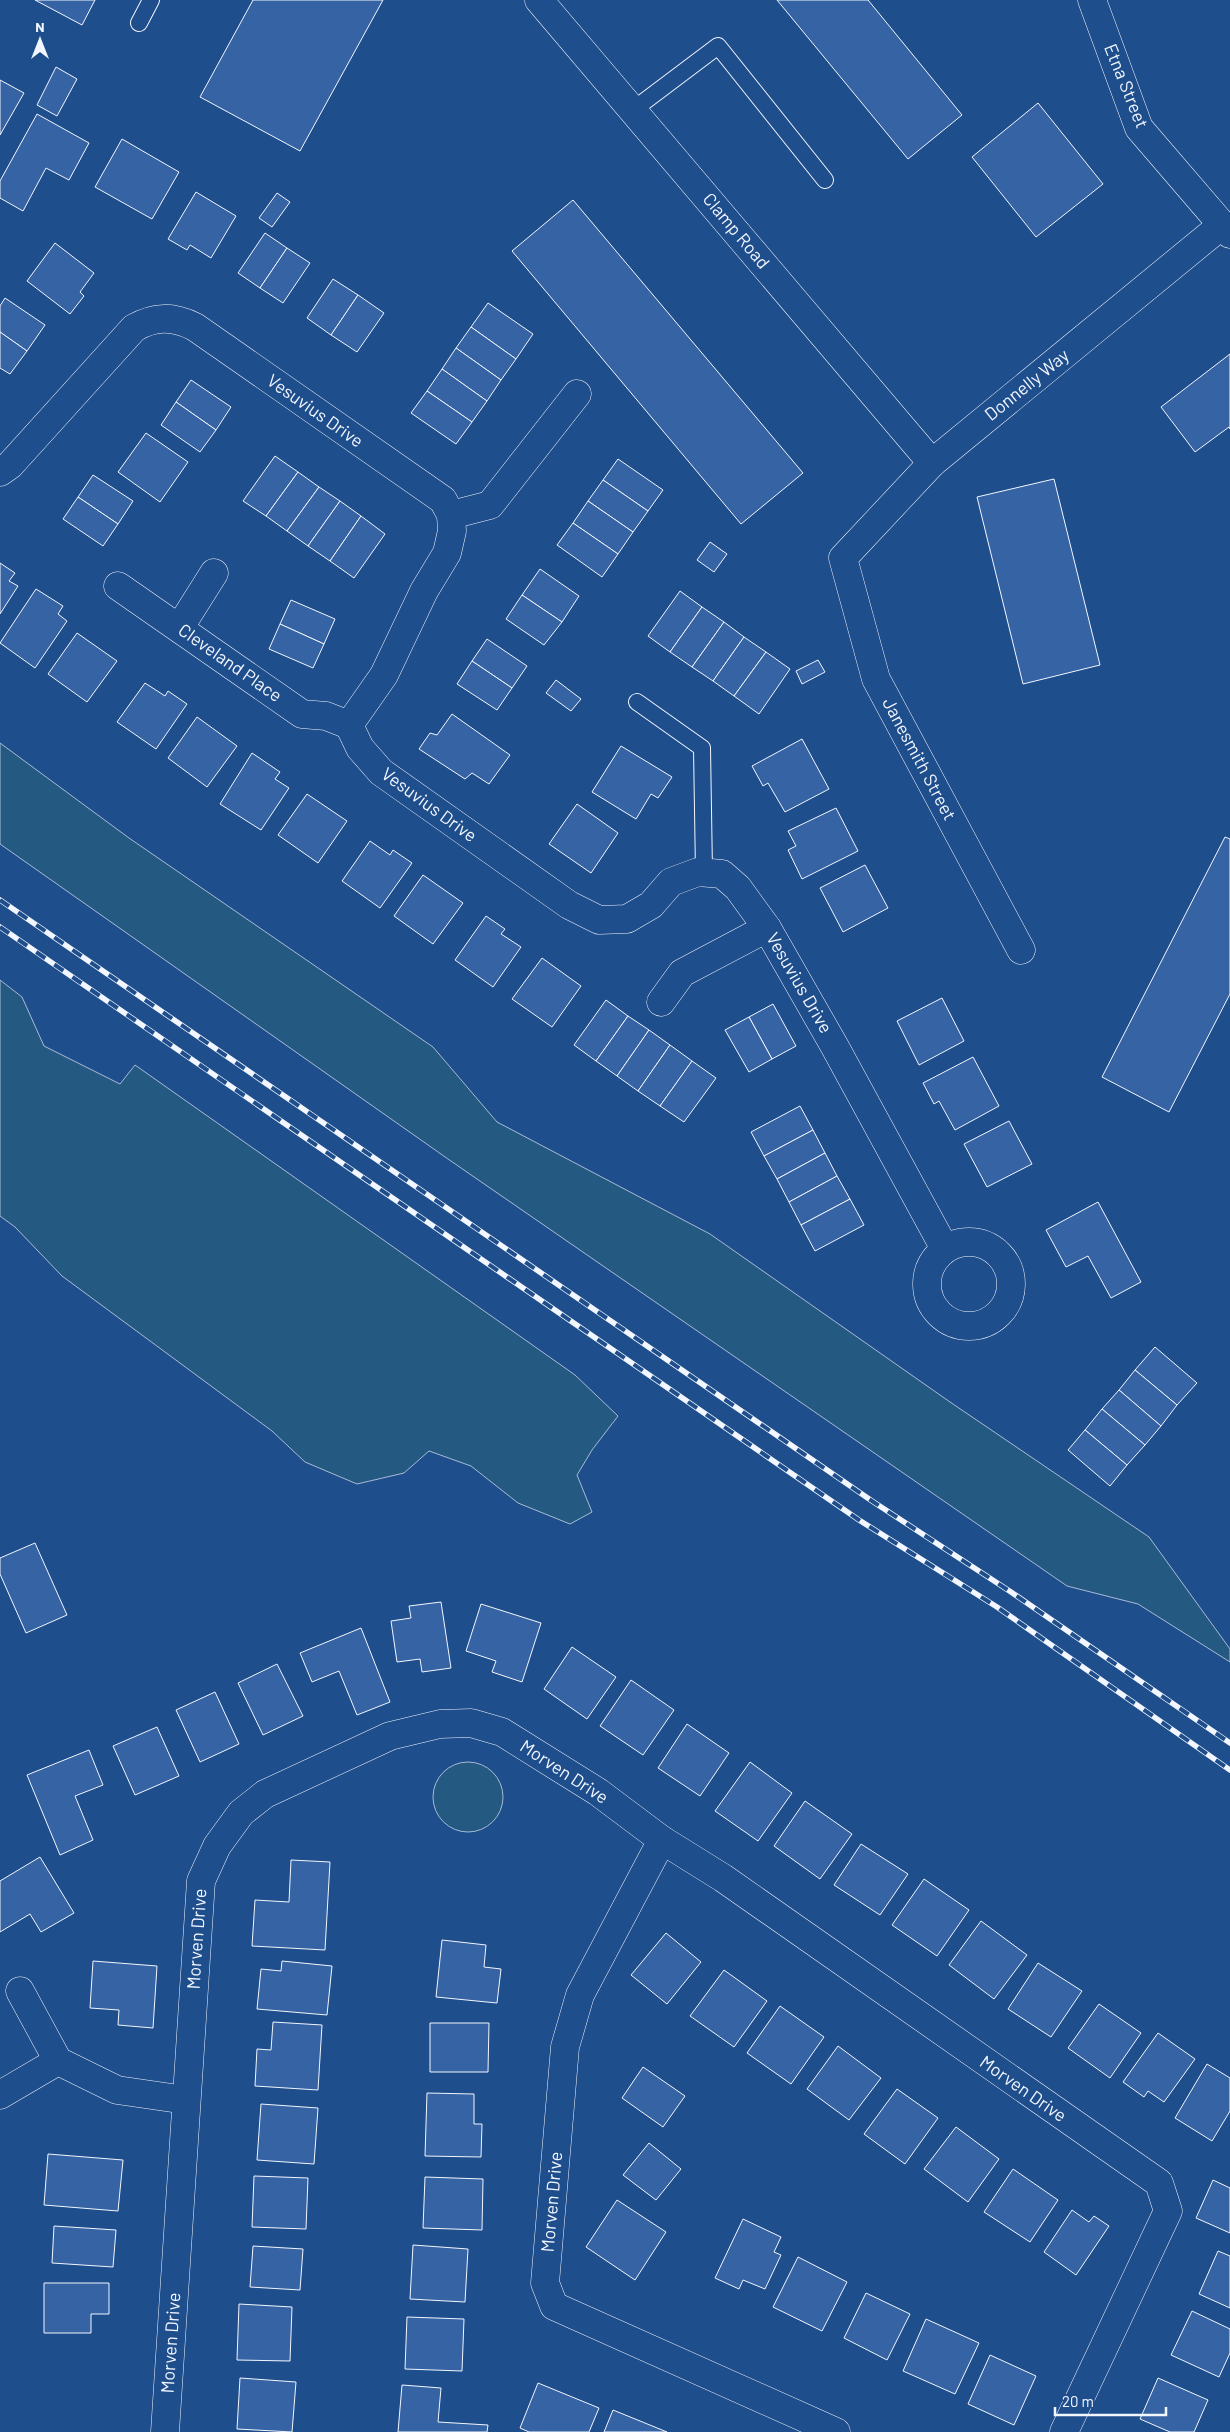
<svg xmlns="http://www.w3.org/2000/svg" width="1230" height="2432" font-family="Barlow,sans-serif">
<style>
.green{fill:#245a82;stroke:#a8bbd7}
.building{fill:#3563a3;stroke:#f2f6ff}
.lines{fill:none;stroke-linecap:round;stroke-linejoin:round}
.service-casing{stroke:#f2f6ff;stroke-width:18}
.minor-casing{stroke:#f2f6ff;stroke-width:29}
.service{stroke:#1f4e8c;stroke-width:16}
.minor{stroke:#1f4e8c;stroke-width:28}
.rail-casing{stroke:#f2f6ff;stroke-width:5.5}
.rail{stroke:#1f4e8c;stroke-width:4;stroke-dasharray:11;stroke-linecap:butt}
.labels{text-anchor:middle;stroke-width:4;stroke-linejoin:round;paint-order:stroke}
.street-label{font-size:18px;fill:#f2f6ff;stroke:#1f4e8c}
</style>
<rect width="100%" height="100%" fill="#1f4e8c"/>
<g class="green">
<polygon points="0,743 129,838 433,1047 497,1122 710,1234 950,1402 1149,1537 1230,1649 1230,1662 1138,1604 1067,1586 448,1159 0,844"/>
<polygon points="0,980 22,997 44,1046 120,1084 135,1065 575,1375 618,1416 592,1450 577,1475 592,1512 570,1524 518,1503 471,1466 429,1451 404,1473 357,1484 305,1462 272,1431 62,1276 15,1227 0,1216"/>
<circle cx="468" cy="1797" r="35"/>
</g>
<g class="building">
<polygon points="35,0 95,0 82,25"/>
<polygon points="253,0 383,0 300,151 200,97"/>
<polygon points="777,0 868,0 962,115 908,159"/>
<polygon points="56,67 77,79 57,116 37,105"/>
<polygon points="0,80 24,93 0,135"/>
<polygon points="1038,103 1103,184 1036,237 972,157"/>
<polygon points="37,114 89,143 69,180 46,168 23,211 0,198 0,181"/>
<polygon points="122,139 179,172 152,219 95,187"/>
<polygon points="196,192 236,216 211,258 190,245 187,250 168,239"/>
<polygon points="277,193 290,202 272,227 259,218"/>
<polygon points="573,200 803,473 741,524 512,251"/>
<polygon points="265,233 287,248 260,288 238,273"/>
<polygon points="55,243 94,273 80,292 84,296 70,314 27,281"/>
<polygon points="287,248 310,263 283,303 260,288"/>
<polygon points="333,279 358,295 331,335 307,318"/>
<polygon points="358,295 384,313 357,352 331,335"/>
<polygon points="5,298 45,325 27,351 0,332 0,306"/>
<polygon points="488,303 533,334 516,359 471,327"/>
<polygon points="471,327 516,359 501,380 456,348"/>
<polygon points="0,332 27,351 10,374 0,368"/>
<polygon points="456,348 501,380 487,401 442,369"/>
<polygon points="1230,354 1230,429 1229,427 1195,452 1161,407"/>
<polygon points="442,369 487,401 472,422 427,391"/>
<polygon points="191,380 231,407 216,430 176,402"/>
<polygon points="427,391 472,422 456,444 411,413"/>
<polygon points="176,402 216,430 200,452 161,425"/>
<polygon points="146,433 188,462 160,502 118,472"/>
<polygon points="275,456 298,472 266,516 243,501"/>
<polygon points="618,459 663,490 648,511 603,480"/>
<polygon points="298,472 319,487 287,531 266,516"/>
<polygon points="93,475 133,501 118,524 78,497"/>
<polygon points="1054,479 1100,665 1023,684 977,497"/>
<polygon points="603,480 648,511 633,532 588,501"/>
<polygon points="319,487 340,501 308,546 287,531"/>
<polygon points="78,497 118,524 103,546 63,519"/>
<polygon points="340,501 361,516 330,561 308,546"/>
<polygon points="588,501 633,532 618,554 573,523"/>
<polygon points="361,516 385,534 354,578 330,561"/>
<polygon points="573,523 618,554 602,577 557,545"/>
<polygon points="710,542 727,554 714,572 697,560"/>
<polygon points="0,563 15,573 9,581 18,586 0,614"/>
<polygon points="540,569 579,596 562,622 522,595"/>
<polygon points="36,589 63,606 58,614 67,621 35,668 0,643"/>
<polygon points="680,591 702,607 670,652 648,636"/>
<polygon points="522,595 562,622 544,645 506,619"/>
<polygon points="291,600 335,619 324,644 280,624"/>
<polygon points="702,607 724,622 692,667 670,652"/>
<polygon points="724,622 744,637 713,681 692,667"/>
<polygon points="280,624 324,644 313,668 269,649"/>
<polygon points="77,633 117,661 87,702 48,674"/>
<polygon points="744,637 766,652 734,696 713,681"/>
<polygon points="487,639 527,666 512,688 472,661"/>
<polygon points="766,652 790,669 759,714 734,696"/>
<polygon points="818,660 825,672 802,684 796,671"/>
<polygon points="472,661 512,688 497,710 457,684"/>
<polygon points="556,680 581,699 571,711 546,693"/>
<polygon points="145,683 165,696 168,691 187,704 156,749 117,722"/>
<polygon points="452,714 510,755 489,784 472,773 465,779 419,749 430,733 437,735"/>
<polygon points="197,717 237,746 207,787 168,758"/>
<polygon points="802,739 829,789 785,812 768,783 763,786 752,766"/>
<polygon points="621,746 672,777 658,798 651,794 636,819 592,792"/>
<polygon points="252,753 280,772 275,779 289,788 261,830 220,804"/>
<polygon points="307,794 347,821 318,863 278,835"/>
<polygon points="577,804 618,833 591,873 549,844"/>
<polygon points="836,808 858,851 802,879 788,850 796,846 788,831"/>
<polygon points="1225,837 1230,839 1230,994 1169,1112 1102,1077"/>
<polygon points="370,841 390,855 393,850 412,863 380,908 342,881"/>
<polygon points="865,865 888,908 843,932 820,888"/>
<polygon points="423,875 463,903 433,944 394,916"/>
<polygon points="486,916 505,929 501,934 521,947 493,987 455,960"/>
<polygon points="542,958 581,986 552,1027 512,999"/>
<polygon points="942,998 964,1041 919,1065 897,1021"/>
<polygon points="606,1000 628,1016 596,1061 574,1045"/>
<polygon points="773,1004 796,1046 772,1059 749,1017"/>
<polygon points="628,1016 649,1030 617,1076 596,1061"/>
<polygon points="749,1017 772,1059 749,1072 725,1030"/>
<polygon points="649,1030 670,1045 638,1091 617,1076"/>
<polygon points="670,1045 692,1061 660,1106 638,1091"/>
<polygon points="973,1057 999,1106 955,1130 939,1101 934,1104 923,1083"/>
<polygon points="692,1061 716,1078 684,1122 660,1106"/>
<polygon points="800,1106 813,1130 764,1156 751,1132"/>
<polygon points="1009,1121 1032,1164 987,1187 964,1144"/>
<polygon points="813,1130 825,1153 777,1179 764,1156"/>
<polygon points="825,1153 837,1176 789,1202 777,1179"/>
<polygon points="837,1176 850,1199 801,1225 789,1202"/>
<polygon points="850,1199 864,1225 815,1251 801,1225"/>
<polygon points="1098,1202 1141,1282 1111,1298 1088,1256 1066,1267 1046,1230"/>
<polygon points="1155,1347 1197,1383 1177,1405 1135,1370"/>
<polygon points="1135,1370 1177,1405 1161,1426 1119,1390"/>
<polygon points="1119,1390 1161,1426 1145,1445 1102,1409"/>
<polygon points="1102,1409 1145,1445 1127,1465 1085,1430"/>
<polygon points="1085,1430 1127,1465 1110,1486 1068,1450"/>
<polygon points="35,1543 67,1615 26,1633 0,1574 0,1558"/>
<polygon points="441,1602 451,1668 422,1672 420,1659 397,1662 391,1621 411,1618 409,1606"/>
<polygon points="481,1604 541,1623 522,1682 492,1672 496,1661 466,1651"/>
<polygon points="361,1628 390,1702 357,1715 339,1671 312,1682 300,1653"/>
<polygon points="572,1647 616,1677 587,1719 544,1689"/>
<polygon points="277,1664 303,1716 263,1735 238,1683"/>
<polygon points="631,1680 674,1710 643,1755 600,1726"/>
<polygon points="215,1692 239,1744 200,1762 176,1710"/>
<polygon points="687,1724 729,1753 700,1796 658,1768"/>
<polygon points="157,1727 179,1776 135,1795 113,1746"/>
<polygon points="89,1750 103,1785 75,1796 93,1840 60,1855 27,1775"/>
<polygon points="750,1762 792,1793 758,1841 715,1811"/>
<polygon points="805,1801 852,1834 820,1879 774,1846"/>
<polygon points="861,1844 908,1874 880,1915 834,1885"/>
<polygon points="40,1857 74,1913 41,1932 30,1914 0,1932 0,1881"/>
<polygon points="291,1860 330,1862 325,1950 252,1946 255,1900 289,1902"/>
<polygon points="924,1879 969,1910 937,1956 892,1925"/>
<polygon points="981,1921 1027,1955 994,1999 949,1965"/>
<polygon points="666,1933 701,1962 667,2004 631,1975"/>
<polygon points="442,1940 486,1945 484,1967 501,1969 497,2003 436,1997"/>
<polygon points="93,1961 157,1966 153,2028 118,2025 119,2010 90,2008"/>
<polygon points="282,1961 332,1966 327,2015 257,2009 261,1969 281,1971"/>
<polygon points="1038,1963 1082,1991 1051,2037 1008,2009"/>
<polygon points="724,1970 767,2001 734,2047 690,2016"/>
<polygon points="1099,2004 1141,2033 1110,2078 1068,2048"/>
<polygon points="780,2006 824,2037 791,2084 747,2053"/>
<polygon points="273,2022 322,2025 318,2090 255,2086 257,2049 271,2050"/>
<polygon points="430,2023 489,2023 488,2072 430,2072"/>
<polygon points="1158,2033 1195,2059 1164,2102 1148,2091 1144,2097 1123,2082"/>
<polygon points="838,2046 881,2078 849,2120 807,2089"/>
<polygon points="1207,2064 1230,2078 1230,2111 1212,2141 1175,2118"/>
<polygon points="643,2067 685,2096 663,2127 622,2098"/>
<polygon points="897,2089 938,2118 905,2164 864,2134"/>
<polygon points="427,2093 474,2094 474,2124 482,2124 481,2157 425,2156"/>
<polygon points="261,2104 318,2108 314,2164 257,2160"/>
<polygon points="956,2127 999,2159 968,2202 924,2169"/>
<polygon points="649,2143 681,2169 656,2200 623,2175"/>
<polygon points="48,2154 123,2160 118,2211 44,2205"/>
<polygon points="1013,2169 1058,2200 1030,2242 984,2212"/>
<polygon points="254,2176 308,2178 306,2229 252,2227"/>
<polygon points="425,2177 483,2179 482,2230 423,2228"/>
<polygon points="1213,2180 1230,2188 1230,2233 1196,2218"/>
<polygon points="617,2200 666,2232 635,2280 586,2247"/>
<polygon points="1072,2210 1089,2222 1094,2216 1109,2226 1076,2275 1044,2252"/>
<polygon points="743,2219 781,2237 774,2252 781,2255 765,2289 743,2280 739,2289 715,2278"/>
<polygon points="54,2226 116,2230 113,2267 52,2263"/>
<polygon points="413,2245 468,2249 465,2302 410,2299"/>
<polygon points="253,2246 303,2249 300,2290 250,2287"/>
<polygon points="1218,2251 1230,2256 1230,2308 1199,2294"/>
<polygon points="798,2257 847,2282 822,2331 773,2307"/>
<polygon points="44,2283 109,2283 109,2314 91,2314 91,2333 44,2333"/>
<polygon points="866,2293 910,2314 887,2360 844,2338"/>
<polygon points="239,2304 292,2307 290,2361 237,2360"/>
<polygon points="1192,2311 1230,2329 1230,2353 1219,2377 1171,2355"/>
<polygon points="407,2317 464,2319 462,2371 405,2369"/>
<polygon points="926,2319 979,2343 955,2394 903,2371"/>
<polygon points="990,2355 1036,2376 1014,2425 968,2404"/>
<polygon points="240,2378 296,2382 292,2432 237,2429"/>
<polygon points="1158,2378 1208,2400 1194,2432 1170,2432 1140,2419"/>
<polygon points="538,2383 599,2408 589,2432 529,2432 520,2428"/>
<polygon points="402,2385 441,2388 438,2422 488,2425 487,2432 398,2432"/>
<polygon points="613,2410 667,2432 604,2432"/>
</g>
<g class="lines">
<defs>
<g id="service">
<polyline points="139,23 151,0"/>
<polyline points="633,110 718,46 825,180"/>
<polyline points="637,702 702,748 704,872"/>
</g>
<g id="minor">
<polyline points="539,0 932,463"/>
<polyline points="1092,0 1139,128 1230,234"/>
<path d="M0 472 10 465 134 328C155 316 173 316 195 327L443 500 451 515 452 531 447 553 424 591 384 675 349 725 360 748 381 772 569 905 599 920 627 919 651 905 671 882 698 872 722 874 738 888 767 928 835 1047 945 1249"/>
<polyline points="451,515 490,505 577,394"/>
<polyline points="118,586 302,714 326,716 349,725"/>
<polyline points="180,627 214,573"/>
<polyline points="1021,950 876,679 843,558 932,463 1222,225"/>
<polyline points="661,1002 682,973 767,928"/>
<circle cx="969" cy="1284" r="42"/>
<polyline points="662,1840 580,1995 565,2047 545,2283 554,2306 836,2432"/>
<polyline points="20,1991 58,2061 117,2090 186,2100"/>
<polyline points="0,2095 58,2061"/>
<polyline points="165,2432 201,1881 217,1846 241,1813 265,1794 390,1736 440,1724 471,1723 502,1732 598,1792 662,1840 723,1878 1159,2183 1168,2211 1064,2432"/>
</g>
</defs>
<use href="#service" class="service-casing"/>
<use href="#minor" class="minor-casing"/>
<use href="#service" class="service"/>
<use href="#minor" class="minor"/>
<defs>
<g id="rail">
<polyline points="0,900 872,1501 1011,1592 1230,1743"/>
<polyline points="0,927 859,1520 997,1607 1230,1770"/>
</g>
</defs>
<use href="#rail" class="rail-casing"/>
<use href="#rail" class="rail"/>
</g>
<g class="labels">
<g class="street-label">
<text transform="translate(1126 86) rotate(68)" y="6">Etna Street</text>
<text transform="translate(736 231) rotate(50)" y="6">Clamp Road</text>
<text transform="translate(1027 385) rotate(-39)" y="6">Donnelly Way</text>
<text transform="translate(315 411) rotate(35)" y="6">Vesuvius Drive</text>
<text transform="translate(230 663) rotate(35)" y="6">Cleveland Place</text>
<text transform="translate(919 759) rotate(62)" y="6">Janesmith Street</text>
<text transform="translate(429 805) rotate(36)" y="6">Vesuvius Drive</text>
<text transform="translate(799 983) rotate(60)" y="6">Vesuvius Drive</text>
<text transform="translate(564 1772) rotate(33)" y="6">Morven Drive</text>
<text transform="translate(197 1939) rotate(-86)" y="6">Morven Drive</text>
<text transform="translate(1023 2089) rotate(35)" y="6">Morven Drive</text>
<text transform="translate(552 2202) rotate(-85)" y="6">Morven Drive</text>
<text transform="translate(171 2343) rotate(-86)" y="6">Morven Drive</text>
</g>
</g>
<g transform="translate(40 40)" stroke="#1f4e8c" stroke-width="4" paint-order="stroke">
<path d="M0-4L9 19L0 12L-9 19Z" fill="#f2f6ff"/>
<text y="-8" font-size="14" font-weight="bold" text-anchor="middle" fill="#f2f6ff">N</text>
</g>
<path d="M1055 2407v8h111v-8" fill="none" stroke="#f2f6ff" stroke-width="2.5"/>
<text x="1062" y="2407" font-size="15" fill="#f2f6ff" stroke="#1f4e8c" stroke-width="4" paint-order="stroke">20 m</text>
</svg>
